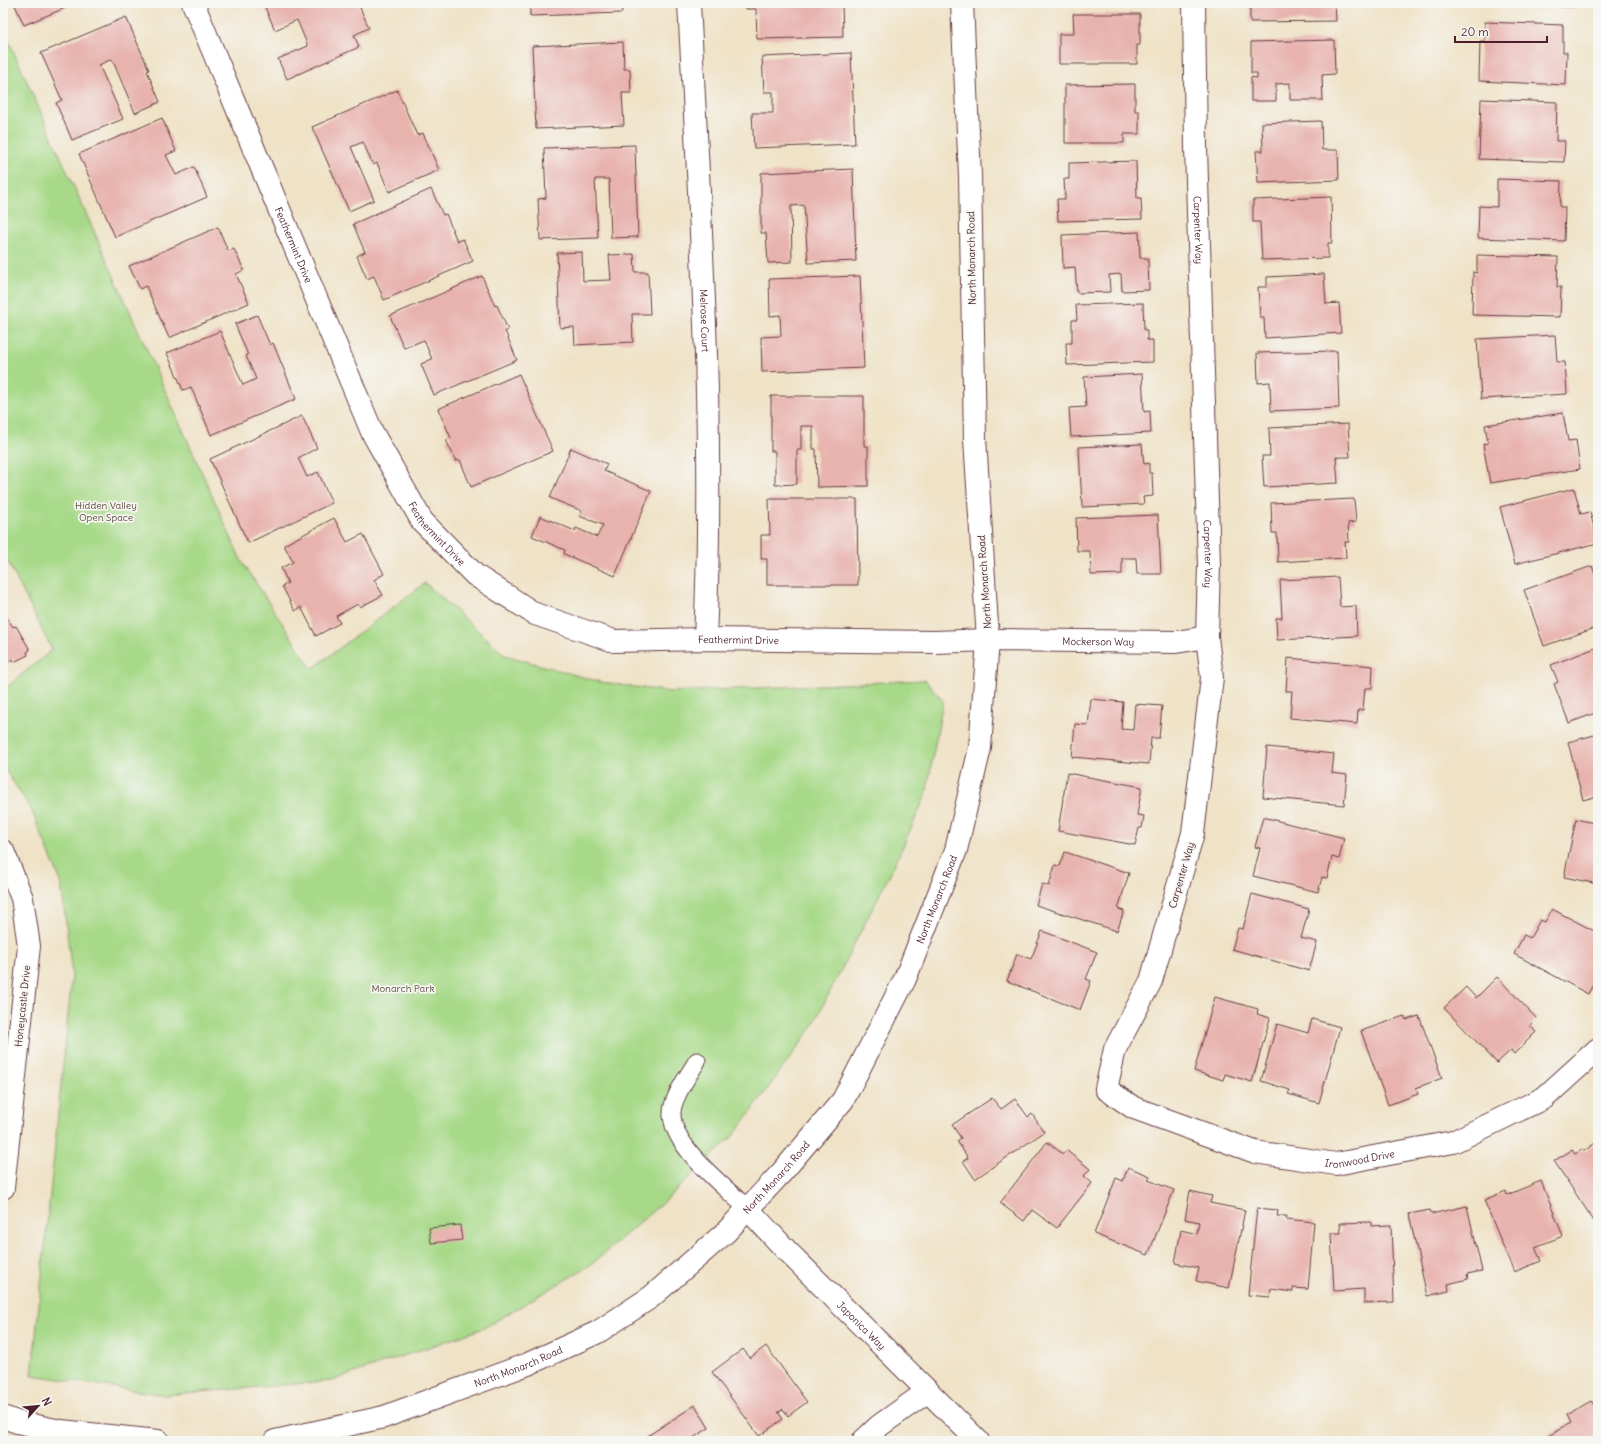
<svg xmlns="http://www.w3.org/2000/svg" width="1601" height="1444" font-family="Delius,sans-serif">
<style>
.green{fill:#a7d988;stroke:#787c5a}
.building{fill:#e8b2ad}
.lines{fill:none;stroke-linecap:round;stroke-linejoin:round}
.service-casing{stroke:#633c42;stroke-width:19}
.minor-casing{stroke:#633c42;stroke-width:24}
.tertiary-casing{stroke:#633c42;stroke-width:24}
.service{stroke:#fff;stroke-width:17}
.minor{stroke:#fff;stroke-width:22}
.tertiary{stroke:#fff;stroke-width:22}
.labels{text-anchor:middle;stroke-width:3.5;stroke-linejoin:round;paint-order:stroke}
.street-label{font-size:10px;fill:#4a1f2b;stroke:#f6f6f2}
.park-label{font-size:10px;fill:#614e42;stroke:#f6f6f2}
</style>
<rect width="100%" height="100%" fill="#f6f6f2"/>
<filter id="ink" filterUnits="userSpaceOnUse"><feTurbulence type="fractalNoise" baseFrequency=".025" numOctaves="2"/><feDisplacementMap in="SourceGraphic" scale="8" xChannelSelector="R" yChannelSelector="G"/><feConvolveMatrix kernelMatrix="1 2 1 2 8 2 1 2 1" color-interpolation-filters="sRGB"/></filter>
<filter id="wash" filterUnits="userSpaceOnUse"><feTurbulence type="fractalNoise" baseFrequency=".012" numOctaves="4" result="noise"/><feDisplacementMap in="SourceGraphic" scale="16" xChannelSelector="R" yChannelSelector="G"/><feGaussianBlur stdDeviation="0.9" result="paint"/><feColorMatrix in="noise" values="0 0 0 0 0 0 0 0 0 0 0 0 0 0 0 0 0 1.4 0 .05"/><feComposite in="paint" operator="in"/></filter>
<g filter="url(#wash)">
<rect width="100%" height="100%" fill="#efe2c6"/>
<polygon class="green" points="3,28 241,560 312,669 425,583 505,655 600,682 671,692 925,680 943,701 926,795 893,868 811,1029 734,1135 669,1197 592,1264 484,1328 331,1381 165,1395 32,1375 72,975 61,882 30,807 3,767 3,690 52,650 3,552"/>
<g id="blocks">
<g class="building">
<polygon points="14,3 77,3 24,25"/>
<polygon points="267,3 358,3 369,28 354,35 359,47 287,79 278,59 308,46 297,20 275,30 264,5"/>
<polygon points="530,3 621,3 622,13 530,16"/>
<polygon points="746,3 842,3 843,37 757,39 756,9 746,9"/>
<polygon points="1250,3 1335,3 1336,21 1250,22"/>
<polygon points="1499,3 1573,3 1573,7 1499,5"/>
<polygon points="1073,14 1140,14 1140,45 1137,45 1137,64 1059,64 1059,34 1074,34"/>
<polygon points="126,17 149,70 147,71 160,102 135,113 112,59 99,65 123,119 72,140 56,103 62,100 41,53"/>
<polygon points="1485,22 1563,25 1563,52 1567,52 1566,85 1479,81 1480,41 1485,41"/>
<polygon points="1334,40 1335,74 1322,75 1323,100 1290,100 1290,83 1276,84 1276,101 1251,101 1251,77 1257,78 1257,73 1251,73 1251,42"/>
<polygon points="623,42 624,69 630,69 631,93 622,93 624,125 536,129 532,46"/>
<polygon points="851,53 855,144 754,148 752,113 773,113 773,92 764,92 762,57"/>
<polygon points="1135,84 1135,111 1139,111 1139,134 1124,134 1124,143 1065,143 1065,85"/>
<polygon points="397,90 417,135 423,133 439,170 389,192 377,163 373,165 363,142 351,147 374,200 349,211 312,127"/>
<polygon points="1481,99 1557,102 1556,141 1565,141 1564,162 1479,159"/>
<polygon points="162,118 176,151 166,155 176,175 194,167 207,197 115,237 79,154"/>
<polygon points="1321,121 1322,150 1338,150 1339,180 1258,183 1256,151 1263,151 1262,123"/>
<polygon points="635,145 638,237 611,238 609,179 595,179 598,238 540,240 538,199 546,198 544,148"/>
<polygon points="1136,161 1137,198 1141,198 1142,219 1058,221 1057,199 1065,199 1064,179 1069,179 1069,163"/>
<polygon points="853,169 856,261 808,263 804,205 791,206 792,262 768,263 766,233 761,233 761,173"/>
<polygon points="1497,179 1561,181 1560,207 1565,207 1564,241 1478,238 1479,206 1497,207"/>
<polygon points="431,189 443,215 446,214 457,241 463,239 473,261 384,300 374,276 367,279 357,256 365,252 353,224"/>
<polygon points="1331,197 1332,243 1328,243 1328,258 1262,260 1260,222 1253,222 1253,200"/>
<polygon points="218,227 228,251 234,249 244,270 236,274 249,303 169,338 146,286 140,289 129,266"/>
<polygon points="1139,232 1140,258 1148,258 1149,290 1122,291 1121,274 1109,275 1110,292 1077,293 1075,267 1063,268 1062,235"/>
<polygon points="582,252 583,281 611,280 609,255 634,254 635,272 648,272 650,314 632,314 633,342 575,345 574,327 560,328 557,253"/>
<polygon points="1477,255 1558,257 1557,287 1561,287 1560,317 1472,315 1473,272 1477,273"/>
<polygon points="1324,274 1326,304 1339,303 1341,333 1265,338 1264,318 1260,318 1258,287 1267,287 1267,277"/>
<polygon points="482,276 495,306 497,305 508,330 505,331 517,360 434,395 421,364 432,359 424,340 404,348 390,316"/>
<polygon points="860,276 864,368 762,372 761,337 781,336 780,315 770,316 769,279"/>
<polygon points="1143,303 1144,330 1147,330 1147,340 1153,340 1153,362 1067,365 1066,343 1072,343 1072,320 1077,320 1076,305"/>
<polygon points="257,315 270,345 273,343 296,399 211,435 191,387 183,390 167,353 220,331 243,385 256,379 246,356 248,355 235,324"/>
<polygon points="1555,335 1557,362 1565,362 1567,394 1481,399 1477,339"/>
<polygon points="1337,351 1339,408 1271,411 1270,382 1258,383 1257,353"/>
<polygon points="519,374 553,451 471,487 460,460 456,461 446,440 451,438 438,409"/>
<polygon points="1142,374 1144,412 1150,411 1151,433 1071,437 1069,408 1086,407 1084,377"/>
<polygon points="771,396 864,396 864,446 868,446 868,486 817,487 816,449 813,449 813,426 801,426 801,450 797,450 797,484 775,485 775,451 771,451"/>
<polygon points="1563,413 1568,441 1576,440 1580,469 1490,483 1483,444 1488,443 1485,425"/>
<polygon points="302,416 317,448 298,458 307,477 318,472 332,503 248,543 210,459"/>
<polygon points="1348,424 1350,457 1336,457 1338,483 1264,487 1262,456 1270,456 1269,428"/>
<polygon points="1142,444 1144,464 1149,463 1149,473 1152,473 1153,496 1143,497 1144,504 1082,507 1079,447"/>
<polygon points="571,448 607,464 604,471 651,491 615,576 564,554 565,550 532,536 540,516 575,531 576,528 597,537 603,525 579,516 582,511 550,498"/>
<polygon points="1574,488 1581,514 1590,512 1598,543 1515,564 1500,507"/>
<polygon points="769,499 857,499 858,585 767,585 767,559 761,559 761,535 770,535"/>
<polygon points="1354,499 1356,522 1348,523 1349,542 1345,542 1346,558 1278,562 1277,533 1272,533 1271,503"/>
<polygon points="1158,515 1161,574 1137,574 1136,558 1122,558 1122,574 1091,575 1090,551 1077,551 1076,518"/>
<polygon points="334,518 347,542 363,534 384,574 374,580 383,595 360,607 358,604 336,616 340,623 316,636 301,607 295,611 282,586 288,583 281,568 293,562 284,545"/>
<polygon points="1592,566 1598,582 1598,627 1544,646 1524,590"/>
<polygon points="1338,577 1340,607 1356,606 1357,636 1277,640 1276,618 1282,618 1280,580"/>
<polygon points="6,616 13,627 16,626 30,650 27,652 28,655 14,662 13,659 3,665 3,618"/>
<polygon points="1598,647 1598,712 1569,723 1554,684 1558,682 1551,665"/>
<polygon points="1288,658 1373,666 1372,688 1365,688 1363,710 1358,710 1357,724 1290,718 1292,691 1286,691"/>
<polygon points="1091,699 1123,702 1121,729 1133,730 1135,704 1162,706 1159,738 1151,738 1149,764 1072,757 1075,724 1088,725"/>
<polygon points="1598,734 1598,796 1583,800 1568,742"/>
<polygon points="1267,747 1334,754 1332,773 1347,775 1344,805 1263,797"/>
<polygon points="1067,773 1142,787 1137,815 1144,816 1142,828 1139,828 1135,845 1058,831"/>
<polygon points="1263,817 1344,838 1339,859 1332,857 1327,878 1322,877 1318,892 1253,876 1260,848 1255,847"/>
<polygon points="1576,819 1598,824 1598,884 1564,877"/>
<polygon points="1065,852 1129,873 1118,909 1124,911 1117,931 1036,905 1042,884 1049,886 1055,865 1060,866"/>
<polygon points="1252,894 1309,909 1301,938 1317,942 1309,971 1232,949 1238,928 1243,929"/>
<polygon points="1552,909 1598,933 1598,975 1588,994 1514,954 1524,935 1530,938 1540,920 1545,922"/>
<polygon points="1042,931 1097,952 1086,979 1091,981 1080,1010 1007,981 1017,954 1031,959"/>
<polygon points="1497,977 1537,1019 1530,1026 1536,1032 1514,1054 1511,1050 1497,1063 1444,1008 1466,987 1476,998"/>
<polygon points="1215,997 1258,1009 1257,1014 1270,1018 1252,1082 1225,1074 1223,1080 1194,1071"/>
<polygon points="1404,1016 1406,1020 1419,1016 1442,1078 1416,1088 1418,1094 1388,1105 1361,1031"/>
<polygon points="1312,1019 1340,1027 1319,1103 1288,1094 1290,1090 1261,1081 1277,1024 1308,1033"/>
<polygon points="992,1098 1001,1109 1015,1099 1028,1117 1032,1114 1044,1132 975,1179 963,1161 968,1158 957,1141 961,1138 952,1125"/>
<polygon points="1598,1141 1598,1227 1554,1161 1572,1150 1575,1154 1583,1149 1584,1151"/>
<polygon points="1047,1142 1063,1154 1066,1150 1090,1169 1084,1176 1092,1183 1057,1228 1032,1210 1024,1221 1000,1203"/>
<polygon points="1128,1167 1150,1176 1148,1180 1174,1190 1148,1255 1094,1234 1116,1178 1123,1181"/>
<polygon points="1541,1181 1563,1236 1535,1247 1541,1261 1514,1272 1484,1200 1506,1191 1507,1195"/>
<polygon points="1190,1191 1212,1196 1210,1203 1245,1210 1229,1288 1196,1281 1199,1268 1175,1263 1181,1230 1197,1234 1199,1222 1185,1219"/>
<polygon points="1467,1206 1482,1271 1467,1274 1468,1279 1448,1284 1449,1291 1427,1296 1409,1214 1430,1210 1431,1214"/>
<polygon points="1257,1208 1278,1210 1277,1216 1287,1216 1286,1219 1314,1222 1308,1289 1293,1288 1293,1292 1271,1289 1270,1297 1248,1295"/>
<polygon points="1371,1222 1371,1226 1391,1225 1394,1302 1364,1303 1364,1289 1334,1291 1331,1233 1341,1233 1340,1223"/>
<polygon points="460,1225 462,1240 431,1243 429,1228"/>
<polygon points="766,1346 807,1402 788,1416 783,1409 778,1412 783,1419 759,1436 712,1372 743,1349 750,1358"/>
<polygon points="1592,1401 1598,1409 1598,1441 1551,1441 1548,1435 1571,1423 1567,1415"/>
<polygon points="695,1405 709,1428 693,1438 695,1441 649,1441 646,1437"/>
<polygon points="714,1437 717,1441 708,1441"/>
</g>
</g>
</g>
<g filter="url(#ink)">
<use href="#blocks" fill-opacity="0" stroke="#633c42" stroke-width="1"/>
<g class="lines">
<defs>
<path id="service" d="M697 1061C689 1075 677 1090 673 1106 663 1140 725 1187 747 1208"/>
<g id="minor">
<path id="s1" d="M193 3 372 432 422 521 475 575 535 614 614 641 705 639 935 642 988 640 1176 642 1207 637"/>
<path id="s2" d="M689 3C700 215 715 427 705 639"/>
<path id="s3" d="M1194 3 1196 148 1209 565 1207 637 1212 678 1193 833 1151 981 1115 1049 1106 1089 1134 1108 1255 1152 1336 1164 1453 1142 1544 1098 1598 1049"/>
<polyline points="3,851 22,898 29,946 3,1188"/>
<polyline points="863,1441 879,1426 928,1391"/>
</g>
<g id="tertiary">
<path id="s4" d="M747 1208 787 1251 978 1441"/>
<polyline points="3,1417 17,1422 61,1431 158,1441"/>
<path id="s5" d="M275 1441 384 1417 528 1364 598 1332 651 1297 726 1232 783 1171 843 1100 905 979 956 850 980 748 988 640 975 439 970 176 962 3"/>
</g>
</defs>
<use href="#service" class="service-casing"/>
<use href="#minor" class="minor-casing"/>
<use href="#tertiary" class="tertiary-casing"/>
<use href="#service" class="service"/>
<use href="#minor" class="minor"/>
<use href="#tertiary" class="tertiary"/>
</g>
</g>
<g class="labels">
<g class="street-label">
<text dy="4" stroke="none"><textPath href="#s3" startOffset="227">Carpenter Way</textPath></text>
<text dy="4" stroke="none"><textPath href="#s1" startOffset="262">Feathermint Drive</textPath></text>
<text transform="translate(971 258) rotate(-91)" y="4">North Monarch Road</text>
<text dy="4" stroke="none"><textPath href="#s2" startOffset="318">Melrose Court</textPath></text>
<text dy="4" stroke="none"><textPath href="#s1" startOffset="586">Feathermint Drive</textPath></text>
<text dy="4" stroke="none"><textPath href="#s3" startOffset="551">Carpenter Way</textPath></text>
<text transform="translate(984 582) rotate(-94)" y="4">North Monarch Road</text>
<text dy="4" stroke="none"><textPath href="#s1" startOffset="922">Feathermint Drive</textPath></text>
<text dy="4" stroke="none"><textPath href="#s1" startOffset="1282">Mockerson Way</textPath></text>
<text transform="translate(1181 875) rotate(-74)" y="4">Carpenter Way</text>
<text dy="4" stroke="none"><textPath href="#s5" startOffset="903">North Monarch Road</textPath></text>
<text transform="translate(22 1006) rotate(-84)" y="4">Honeycastle Drive</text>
<text dy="4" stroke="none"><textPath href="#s3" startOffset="1372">Ironwood Drive</textPath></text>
<text dy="4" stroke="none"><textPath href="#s5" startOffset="579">North Monarch Road</textPath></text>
<text dy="4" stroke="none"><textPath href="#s4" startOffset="164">Japonica Way</textPath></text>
<text dy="4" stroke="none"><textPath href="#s5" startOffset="255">North Monarch Road</textPath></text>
</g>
<g class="park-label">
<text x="106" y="509">Hidden Valley<tspan x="106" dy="12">Open Space</tspan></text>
<text x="403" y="992">Monarch Park</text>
</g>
</g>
<rect width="1601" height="1444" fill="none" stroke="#f6f6f2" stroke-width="16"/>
<g transform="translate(38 1406) rotate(63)" stroke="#f6f6f2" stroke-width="3" paint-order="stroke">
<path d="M0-3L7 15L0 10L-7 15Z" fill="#4a1f2b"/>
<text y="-6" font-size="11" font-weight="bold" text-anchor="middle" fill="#4a1f2b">N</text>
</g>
<path d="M1455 36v6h92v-6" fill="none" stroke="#4a1f2b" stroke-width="2"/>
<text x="1461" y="36" font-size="12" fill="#4a1f2b" stroke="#f6f6f2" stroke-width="3" paint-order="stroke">20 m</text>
</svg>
